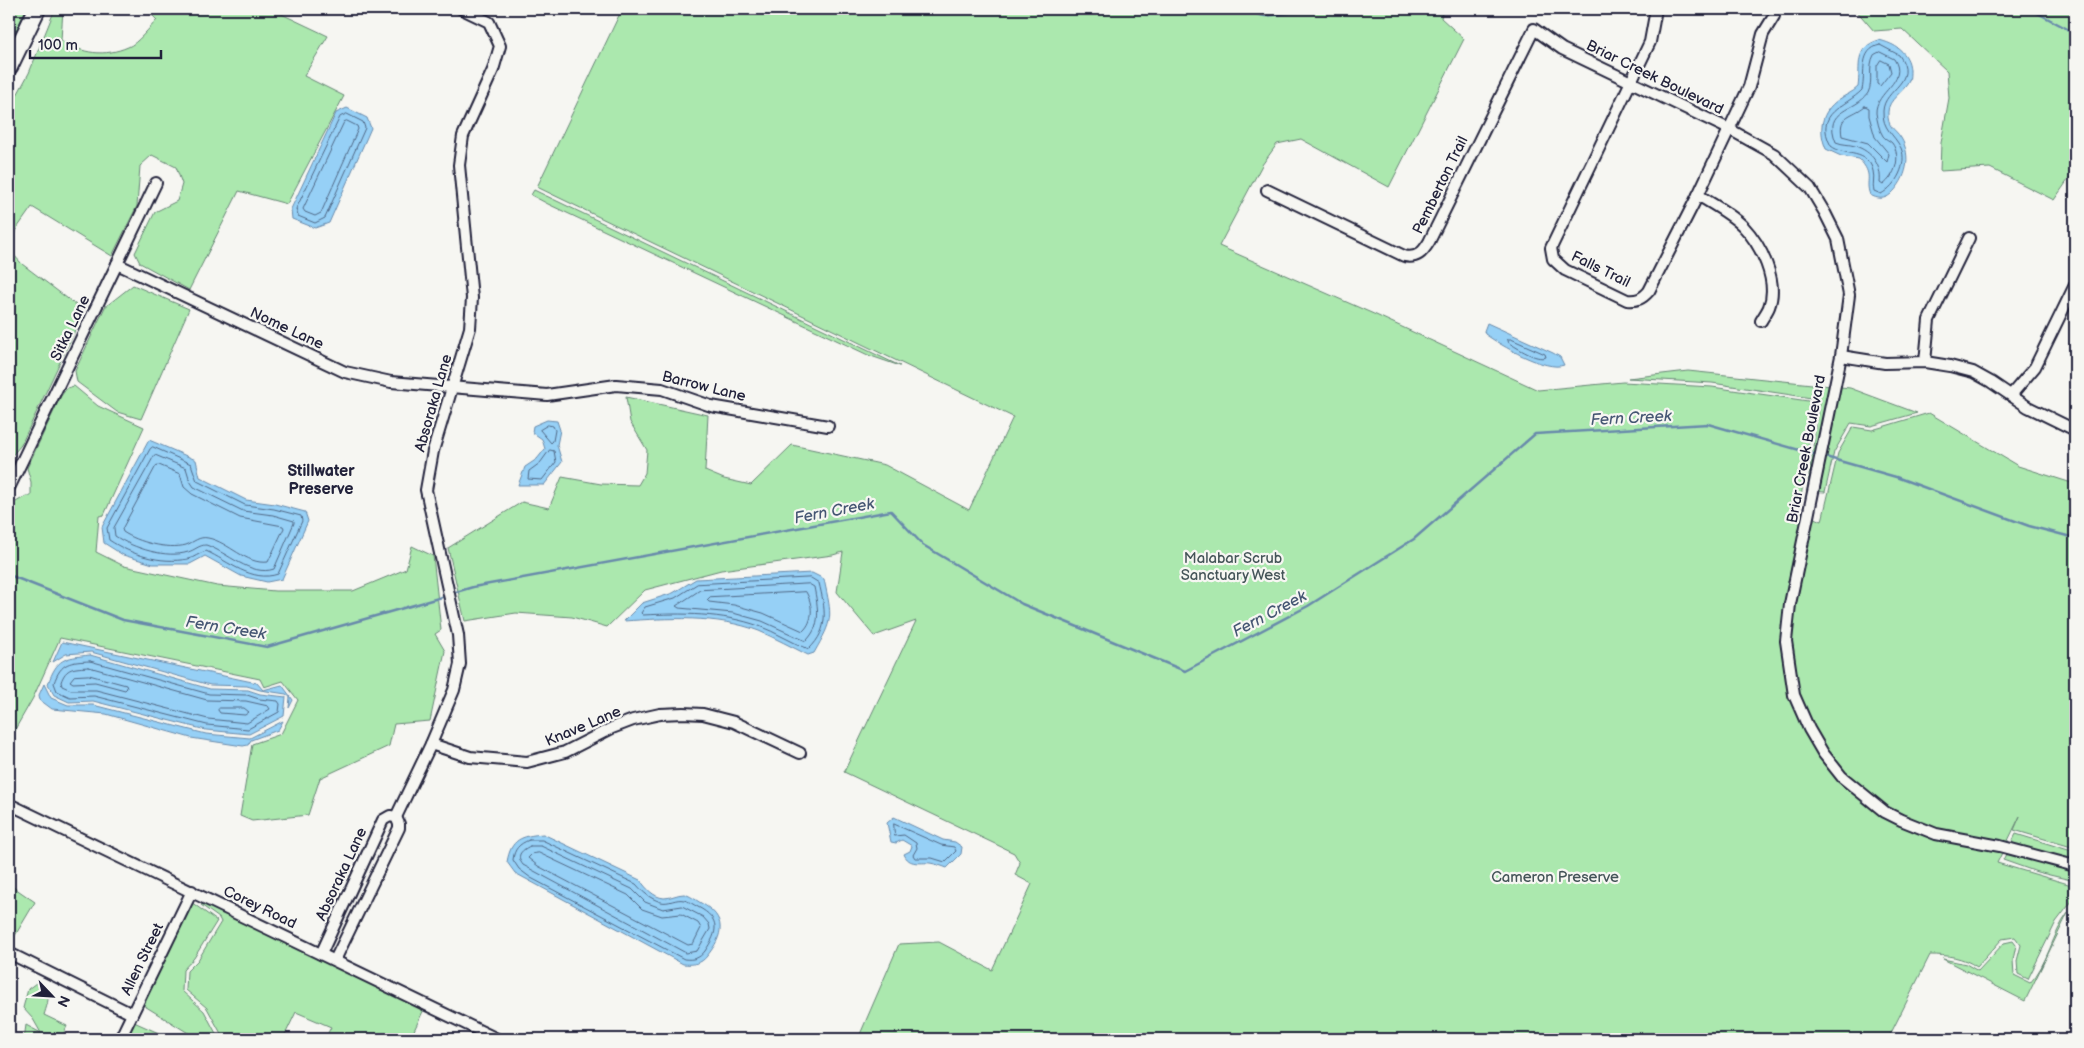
<svg xmlns="http://www.w3.org/2000/svg" width="2084" height="1048" font-family="'Balsamiq Sans',sans-serif">
<style>
.green{fill:#abe8ae;stroke:#668574}
.water{fill:#96d0f6;stroke:#688aab}
.lines{fill:none;stroke-linecap:round;stroke-linejoin:round}
.shore{stroke:#506886;stroke-width:1}
.stream{stroke:#688aab;stroke-width:2.5}
.street-casing{stroke:#22223b;stroke-width:14}
.primary-casing{stroke:#22223b;stroke-width:20}
.street{stroke:#f6f6f2;stroke-width:10}
.primary{stroke:#f6f6f2;stroke-width:16}
.labels{text-anchor:middle;stroke-width:4.5;stroke-linejoin:round;paint-order:stroke}
.street-label{font-size:15px;fill:#22223b;stroke:#f6f6f2}
.park-label{font-size:15px;fill:#445458;stroke:#f6f6f2}
.water-label{font-size:16px;font-style:italic;fill:#455673;stroke:#f6f6f2}
.neighbourhood-label{font-size:16px;font-weight:bold;fill:#22223b;stroke:#f6f6f2}
</style>
<rect width="100%" height="100%" fill="#f6f6f2"/>
<filter id="ink" filterUnits="userSpaceOnUse"><feTurbulence type="fractalNoise" baseFrequency=".02" numOctaves="2"/><feDisplacementMap in="SourceGraphic" scale="10" xChannelSelector="R" yChannelSelector="G"/><feConvolveMatrix kernelMatrix="1 2 1 2 8 2 1 2 1" color-interpolation-filters="sRGB"/></filter>
<g filter="url(#ink)">
<g class="green">
<polygon points="9,9 26,9 9,46"/>
<path d="M55 9H63L61 40C82 54 105 57 128 47 137 44 150 27 157 20L146 9H271L328 36 304 76 344 96 287 204 239 191 189 290 140 263 135 253 155 212 177 201 182 184 176 167 152 155 140 166 137 206 112 256 32 207 15 231 12 253 22 264 84 311 21 445 9 459V110L29 73Z"/>
<path d="M622 9H1443L1441 18 1464 39 1389 187 1301 139 1277 144 1262 165 1219 246 1376 315 1538 390 1623 382 1712 387 1815 402 1799 511 1822 521 1838 453 1853 427 1872 430 1929 413 2018 466 2075 484V848L2014 830 2020 816 1997 863 2075 886V897L2056 922 2028 979 2018 974 2017 961 2021 945 2015 937 2002 939 1977 967C1963 957 1947 955 1930 955L1888 1039H858L899 944 939 942 992 970 1032 884 1015 875 1020 863 1014 853 844 772 916 621 874 636 837 592 843 552 833 555 721 570 645 590 607 627 572 617 516 613 465 621 448 548 522 502 549 508 562 477 601 484 638 485 645 473 647 450 630 422 626 397 708 415 705 471 724 479 751 485 792 445 885 465 969 510 1013 417 537 187Z"/>
<polygon points="1855,9 2075,9 2075,170 2054,200 1990,168 1940,171 1941,143 1949,98 1947,71 1902,29 1874,31"/>
<polygon points="534,190 900,366 868,355 548,204 531,195"/>
<polygon points="133,285 189,309 141,419 117,412 77,382 75,371 105,307"/>
<polygon points="1688,371 1850,388 1917,413 1871,426 1851,423 1834,452 1825,492 1807,491 1819,403 1818,399 1712,383 1628,378"/>
<polygon points="74,386 98,406 144,427 104,515 99,516 96,552 124,566 217,586 275,591 353,591 406,569 412,546 433,556 441,630 435,634 445,651 430,721 394,724 389,746 320,778 308,815 252,821 240,816 252,744 281,734 298,700 283,681 264,687 260,679 60,638 33,698 9,740 9,506 26,496 31,496 31,482 27,468 61,396 67,388"/>
<polygon points="2016,834 2075,852 2075,881 2037,872 2003,860"/>
<polygon points="9,884 35,902 10,944 9,943"/>
<polygon points="206,899 426,1005 410,1039 325,1039 331,1027 296,1012 283,1039 224,1039 207,1008 186,990 187,971 198,960 221,922 219,918 201,905"/>
<polygon points="191,902 217,921 194,958 183,970 182,991 204,1011 219,1039 198,1039 143,1005"/>
<path d="M2068 913 2025 1001 1943 959 1966 964 1978 971 2004 943 2013 941 2016 945 2013 960 2014 975 2030 983C2048 964 2052 934 2068 913Z"/>
<path d="M36 983C52 992 49 999 44 1015L67 1026 61 1039H24L26 1025 41 1033 33 1019 23 1008 28 989Z"/>
<polygon points="134,1022 172,1039 126,1039"/>
</g>
<g class="water">
<path d="M1879 40C1895 44 1909 52 1910 70 1910 73 1910 78 1909 81 1904 92 1888 99 1888 112 1887 128 1895 128 1901 138 1912 156 1907 179 1891 194 1884 200 1878 199 1870 195 1864 180 1875 176 1859 159L1841 156 1826 149C1818 130 1821 112 1838 100 1845 95 1852 93 1858 87 1861 66 1853 48 1879 40Z"/>
<polygon points="347,108 367,118 371,128 329,223 315,228 292,219 291,209 336,113"/>
<path d="M1487 323 1553 353 1560 357 1564 365C1546 372 1500 345 1485 334L1484 331Z"/>
<polygon points="547,420 557,421 560,430 557,445 562,462 544,485 518,485 525,467 537,459 545,449 542,439 532,432 533,426"/>
<polygon points="149,440 196,460 200,477 246,500 275,504 305,512 308,521 282,579 267,582 241,576 205,556 190,564 153,564 123,555 104,543 102,527"/>
<path d="M812 573 824 579C832 618 834 618 814 653L808 655C792 647 775 638 759 631 717 615 668 618 624 621L642 603 673 593 696 579Z"/>
<polygon points="62,642 257,683 263,690 282,685 293,700 289,708 290,697 286,694 260,690 247,686 210,685 91,652 66,654 53,662"/>
<path d="M90 655 210 689 248 690 260 694 286 697 284 716 249 734 206 730 93 701 69 702 54 695 48 684C57 658 64 658 90 655Z"/>
<polygon points="44,684 51,698 68,705 93,705 206,734 250,738 283,721 278,730 251,740 248,745 243,746 191,738 106,714 52,709 40,700 39,695"/>
<path d="M894 817 943 840 955 842 962 847 961 854 947 868C942 866 936 864 930 863 920 862 909 866 904 854L910 851 912 846 902 840 896 843 891 842 887 823Z"/>
<path d="M543 834 640 880C646 888 653 897 664 898 671 898 677 894 684 894 689 895 696 900 701 903 727 917 724 935 707 956 701 964 693 965 683 964L515 873 507 862C511 839 521 836 543 834Z"/>
</g>
<g class="lines">
<g class="shore">
<path d="M1880 45 1899 55C1919 83 1884 88 1883 111 1882 129 1894 134 1901 148 1908 164 1896 186 1881 194L1874 191C1872 184 1875 178 1873 171 1868 149 1845 157 1831 146 1813 112 1846 107 1862 90 1866 73 1858 50 1880 45Z"/>
<path d="M1880 52 1894 59C1909 82 1875 91 1876 113 1877 120 1879 130 1883 136 1885 139 1889 140 1892 143 1902 157 1895 176 1883 185L1880 183C1882 166 1872 151 1855 146 1849 144 1843 145 1836 142 1822 108 1856 112 1868 93 1874 81 1867 67 1874 55Z"/>
<polygon points="1881,60 1889,64 1891,72 1880,86 1877,84 1877,66"/>
<path d="M1865 106 1869 108V116L1875 137 1889 154 1887 162 1868 143 1842 136C1838 114 1852 117 1865 106Z"/>
<polygon points="347,114 363,122 365,128 325,218 315,223 298,216 296,209 340,117"/>
<polygon points="347,121 357,126 358,129 321,213 315,216 305,212 303,209 344,122"/>
<path d="M1508 339H1511L1545 354 1546 357C1536 361 1518 348 1509 343Z"/>
<polygon points="548,425 553,426 555,430 553,441 551,443 540,430"/>
<path d="M153 447 191 464 197 481 245 505 274 509 301 516 302 521 278 574C252 583 228 561 206 551 199 553 194 558 188 559 160 564 132 555 109 540L107 528 150 449Z"/>
<polygon points="550,450 554,451 556,462 542,480 528,479 529,471 540,463"/>
<path d="M155 455 186 468 190 481 194 487 243 511 273 515 294 521V523L274 569C251 577 227 552 206 545 199 545 195 550 188 552 167 559 133 548 115 536L114 528Z"/>
<path d="M159 465 180 474 184 487 192 494 240 518 283 526 284 528 268 562C246 565 229 542 208 538 199 536 194 542 186 545 168 550 138 542 123 532L122 529 156 466Z"/>
<path d="M811 578 819 583C825 608 830 629 809 649 792 643 776 632 759 626 723 613 681 613 643 615L641 613 645 607 675 598 697 584Z"/>
<path d="M809 584 814 587C818 608 822 625 806 641L762 621 733 613 679 608 676 606 700 590Z"/>
<path d="M806 592C813 604 814 621 803 631L763 613 734 605 709 602 707 600 710 597Z"/>
<path d="M90 661 209 694 247 695 259 699 278 701 280 704 279 712 248 729 207 725 94 696 70 697 57 691 54 683C61 662 70 662 90 661Z"/>
<path d="M89 667 207 700 246 701 268 706 270 709 247 723 208 719 96 690H71L62 686 61 682C66 667 74 668 89 667Z"/>
<polygon points="89,675 126,685 127,688 125,690 95,682 73,683 70,681 74,676"/>
<polygon points="220,708 244,708 249,712 245,715 220,713 218,710"/>
<polygon points="894,824 941,845 954,847 956,851 945,862 932,858 915,858 913,855 917,848 916,843 904,835 895,836"/>
<path d="M529 840H542L636 884C644 893 649 898 661 902 669 904 676 898 684 900 689 901 694 905 698 907 721 919 718 932 705 951 699 959 693 960 684 959L531 878 519 869 513 860C514 849 519 844 529 840Z"/>
<path d="M530 846H541L632 889 645 902 663 909 682 906 703 917 709 924 710 929 697 951 686 953 523 865C516 856 520 851 530 846Z"/>
<polygon points="539,853 628,895 642,909 662,916 681,914 698,923 701,928 693,944 688,945 538,866 528,858 532,854"/>
</g>
<g class="stream">
<polyline points="1236,9 1265,16 1320,9"/>
<polyline points="2030,9 2075,33"/>
<polyline points="1822,456 1896,477 2029,526 2075,538"/>
<polyline points="9,575 123,620 267,647 442,597"/>
<polyline points="456,592 473,587 891,511 923,545 1022,604 1185,671 1308,606 1414,539 1535,434 1708,424 1817,455"/>
</g>
<defs>
<g id="street">
<path d="M1656 9 1650 42 1551 248 1553 259 1565 270 1627 300C1637 301 1642 299 1649 291L1698 195 1749 87 1763 34 1774 16"/>
<path d="M1267 190 1404 256C1417 259 1423 252 1429 242L1534 29 1562 49 1729 129 1774 154 1810 188 1825 213 1838 239 1849 295 1841 356 1790 604 1786 641 1794 695 1809 729 1823 753 1842 777 1885 812 1901 820 1936 834 2000 846 2075 866"/>
<path d="M1698 195C1712 204 1730 213 1743 226 1761 245 1779 281 1769 307 1767 312 1763 317 1761 321"/>
<polyline points="117,264 345,372 391,382 547,395 616,385 662,389 711,406 828,426"/>
<polyline points="1841,356 1885,363 1925,362 1950,366 1973,372 1991,382 2028,407 2075,430"/>
<polyline points="1925,362 1929,320 1969,238"/>
<polyline points="2011,395 2035,367 2075,285"/>
<polyline points="10,486 156,183"/>
<polyline points="431,744 470,757 527,762 565,752 612,728 633,720 660,714 683,713 703,714 734,722 800,753"/>
<polyline points="9,804 497,1039"/>
<polyline points="396,817 431,744 454,690 460,664 458,635 426,490 433,451 470,328 472,298 459,165 463,136 493,70 500,46 489,22 462,9"/>
<polyline points="9,953 132,1014"/>
<polyline points="321,954 383,820 390,816 396,817"/>
<polyline points="335,960 399,828 399,824 396,817"/>
<polyline points="120,1039 192,891"/>
</g>
<polyline id="primary" points="9,67 37,9"/>
</defs>
<use href="#street" class="street-casing"/>
<use href="#primary" class="primary-casing"/>
<use href="#street" class="street"/>
<use href="#primary" class="primary"/>
</g>
</g>
<g class="labels">
<g class="street-label">
<text transform="translate(1655 77) rotate(26)" y="5">Briar Creek Boulevard</text>
<text transform="translate(1440 185) rotate(-64)" y="5">Pemberton Trail</text>
<text transform="translate(1601 269) rotate(26)" y="5">Falls Trail</text>
<text transform="translate(70 328) rotate(-64)" y="5">Sitka Lane</text>
<text transform="translate(287 328) rotate(25)" y="5">Nome Lane</text>
<text transform="translate(704 386) rotate(14)" y="5">Barrow Lane</text>
<text transform="translate(433 403) rotate(-74)" y="5">Absoraka Lane</text>
<text transform="translate(1806 449) rotate(-79)" y="5">Briar Creek Boulevard</text>
<text transform="translate(583 726) rotate(-23)" y="5">Knave Lane</text>
<text transform="translate(341 874) rotate(-65)" y="5">Absoraka Lane</text>
<text transform="translate(260 907) rotate(26)" y="5">Corey Road</text>
<text transform="translate(142 959) rotate(-64)" y="5">Allen Street</text>
</g>
<g class="park-label">
<text x="1233" y="563">Malabar Scrub<tspan x="1233" dy="17">Sanctuary West</tspan></text>
<text x="1555" y="882">Cameron Preserve</text>
</g>
<g class="water-label">
<text transform="translate(1631 417) rotate(-3)" y="6">Fern Creek</text>
<text transform="translate(834 510) rotate(-11)" y="6">Fern Creek</text>
<text transform="translate(1269 613) rotate(-28)" y="6">Fern Creek</text>
<text transform="translate(226 627) rotate(9)" y="6">Fern Creek</text>
</g>
<g class="neighbourhood-label">
<text x="321" y="476">Stillwater<tspan x="321" dy="18">Preserve</tspan></text>
</g>
</g>
<rect width="2084" height="1048" fill="none" stroke="#f6f6f2" stroke-width="30"/>
<rect x="15" y="15" width="2054" height="1018" fill="none" stroke="#22223b" stroke-width="2" filter="url(#ink)"/>
<g transform="translate(52 996) rotate(115)" stroke="#f6f6f2" stroke-width="4" paint-order="stroke">
<path d="M0-4L9 19L0 12L-9 19Z" fill="#22223b"/>
<text y="-8" font-size="14" font-weight="bold" text-anchor="middle" fill="#22223b">N</text>
</g>
<path d="M30 50v8h131v-8" fill="none" stroke="#22223b" stroke-width="2.5"/>
<text x="38" y="50" font-size="15" fill="#22223b" stroke="#f6f6f2" stroke-width="4" paint-order="stroke">100 m</text>
</svg>
